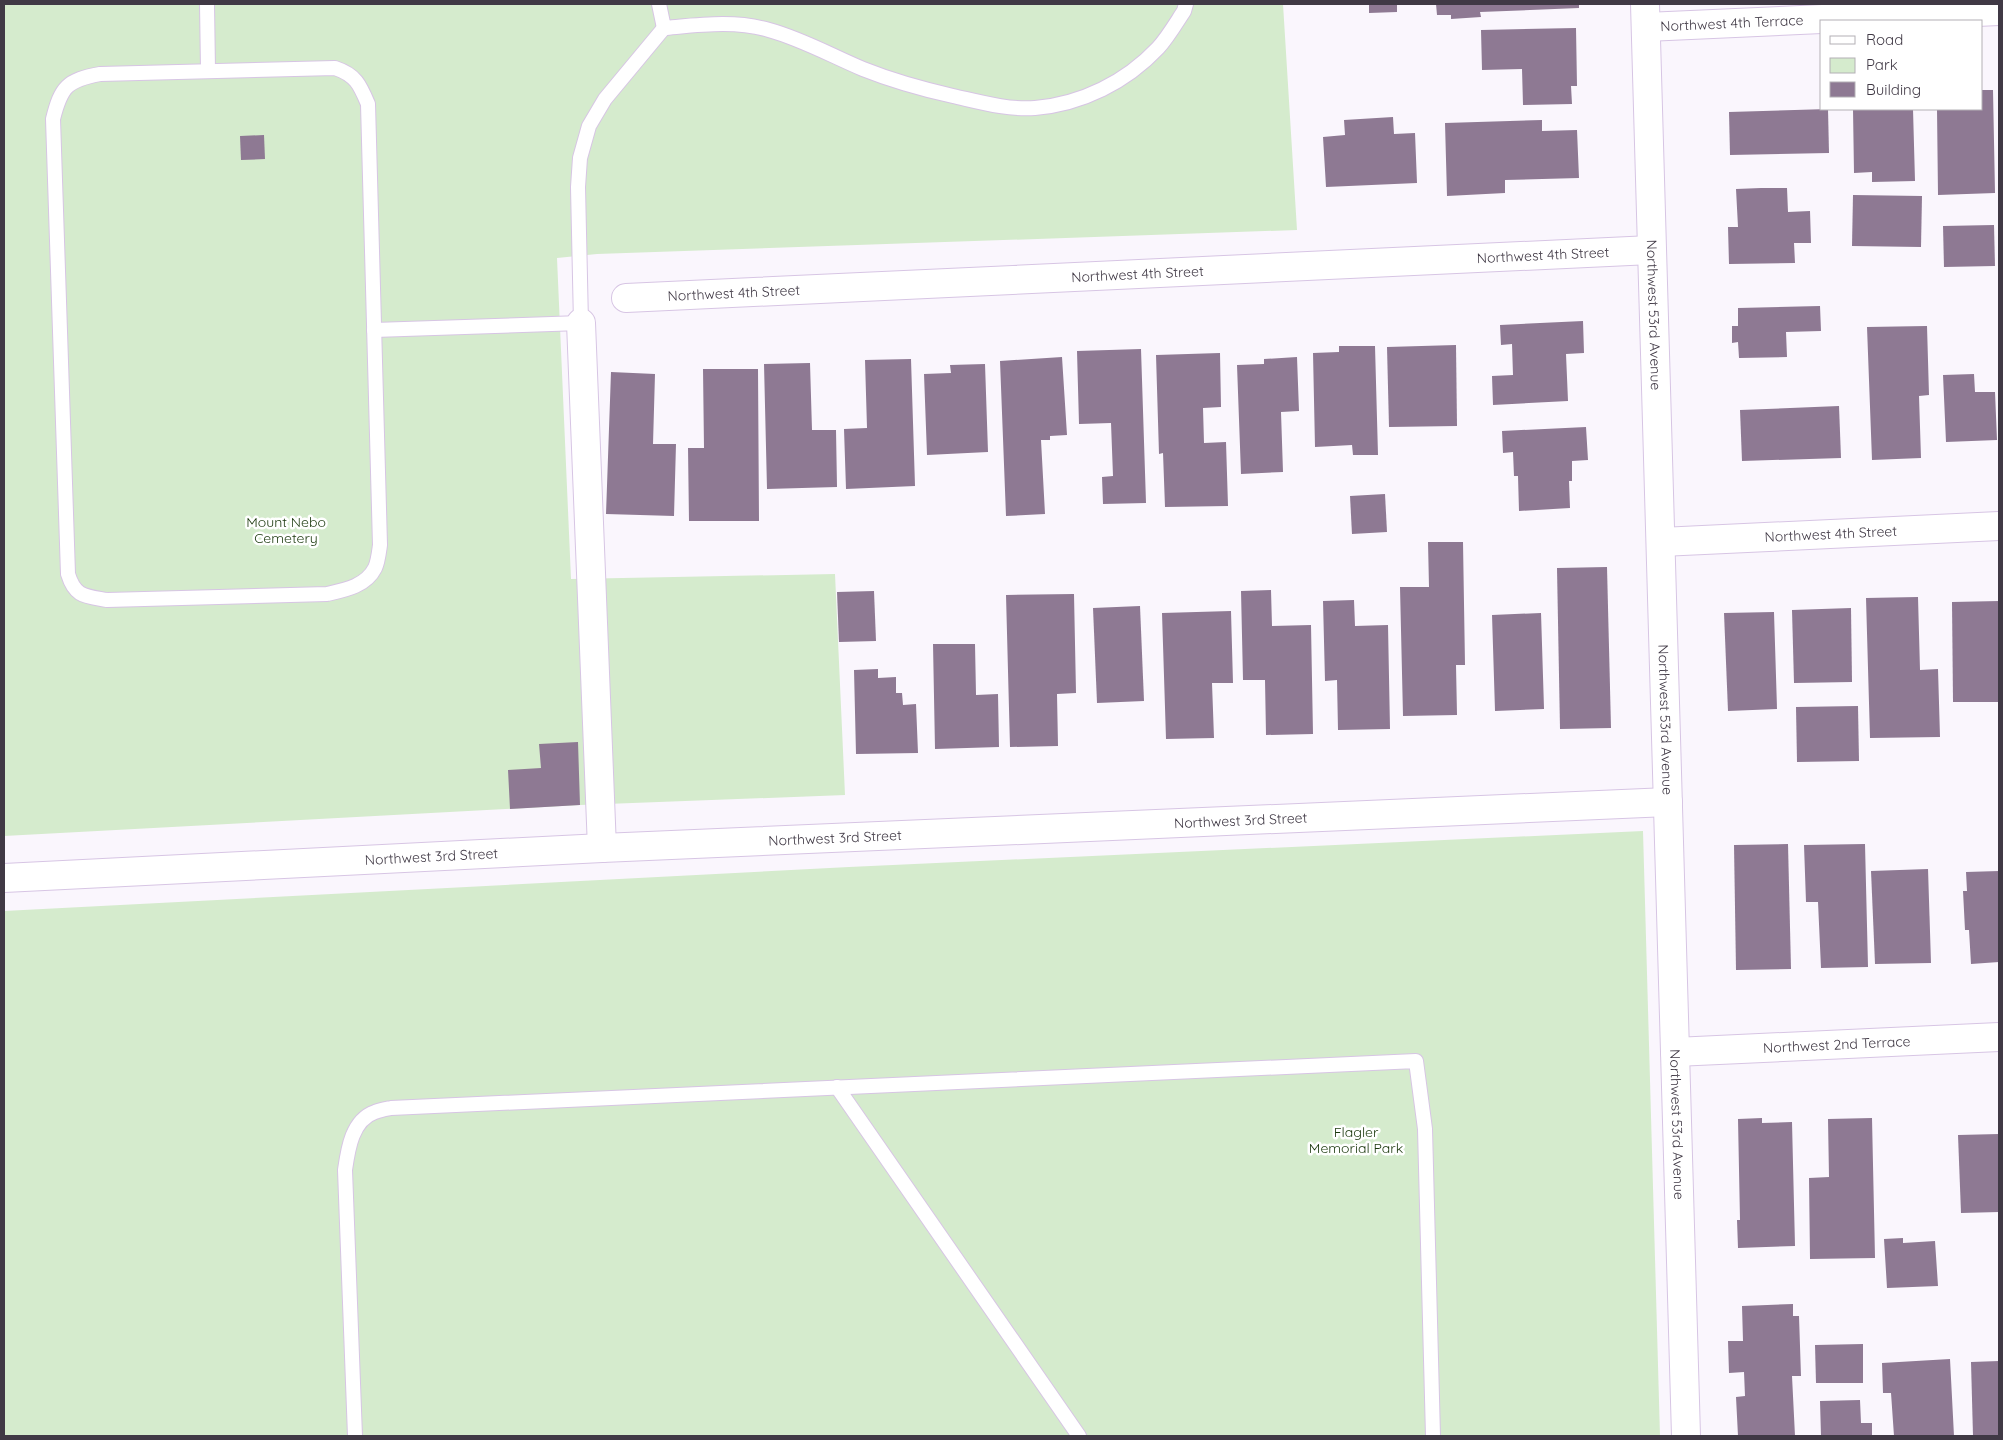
<svg xmlns="http://www.w3.org/2000/svg" width="2003" height="1440" font-family="Quicksand,sans-serif">
<style>
.green{fill:#d5ebcd}
.building{fill:#8e7993}
.lines{fill:none;stroke-linecap:round;stroke-linejoin:round}
.lane-casing{stroke:#d7c5e4;stroke-width:16}
.street-casing{stroke:#d7c5e4;stroke-width:30}
.lane{stroke:#fff;stroke-width:14}
.street{stroke:#fff;stroke-width:28}
.labels{text-anchor:middle;stroke-width:5;stroke-linejoin:round;paint-order:stroke}
.street-label{font-size:14px;fill:#403945;stroke:#fff}
.park-label{font-size:14px;fill:#18360a;stroke:#fff}
</style>
<rect width="100%" height="100%" fill="#faf6fd"/>
<g class="green">
<polygon points="4,4 1283,4 1297,230 597,254 557,258 571,579 835,574 845,795 580,805 4,836"/>
<polygon points="1643,831 1660,1436 4,1436 4,911 849,867"/>
</g>
<g class="building">
<polygon points="1369,4 1397,4 1397,12 1369,13"/>
<polygon points="1436,4 1579,4 1579,8 1480,12 1481,17 1451,19 1451,15 1437,15"/>
<polygon points="1576,28 1577,86 1571,86 1572,104 1523,105 1522,69 1482,70 1481,30"/>
<polygon points="1982,90 1993,90 1995,193 1938,195 1937,109 1982,109"/>
<polygon points="1828,109 1829,153 1730,155 1729,112"/>
<polygon points="1853,109 1913,109 1915,181 1872,182 1872,172 1854,173"/>
<polygon points="1393,117 1394,134 1415,133 1417,183 1326,187 1323,137 1345,135 1344,120"/>
<polygon points="1542,120 1542,131 1577,130 1579,178 1505,180 1505,193 1447,196 1445,123"/>
<polygon points="264,135 265,159 241,160 240,136"/>
<polygon points="1761,188 1787,188 1788,212 1810,211 1811,243 1794,243 1795,263 1729,264 1728,227 1738,227 1736,189"/>
<polygon points="1853,195 1922,196 1921,247 1852,246"/>
<polygon points="1994,225 1995,266 1944,267 1943,226"/>
<polygon points="1820,306 1821,331 1786,332 1787,357 1739,358 1738,342 1732,343 1732,326 1738,326 1738,308"/>
<polygon points="1583,321 1584,353 1566,354 1568,401 1493,405 1492,376 1513,375 1512,344 1501,345 1500,325"/>
<polygon points="1927,326 1929,395 1919,396 1921,458 1872,460 1867,327"/>
<polygon points="1456,345 1457,426 1389,427 1387,347"/>
<polygon points="1339,346 1375,346 1378,455 1353,455 1352,445 1315,447 1313,353 1339,352"/>
<polygon points="1141,349 1146,503 1103,504 1102,477 1113,476 1111,423 1079,424 1077,351"/>
<polygon points="1220,353 1221,407 1203,408 1204,443 1226,442 1228,506 1165,507 1163,453 1159,454 1156,355"/>
<polygon points="1062,357 1067,435 1050,436 1050,440 1041,440 1045,514 1006,516 1000,361"/>
<polygon points="1297,357 1299,411 1281,412 1283,472 1241,474 1237,365 1264,364 1264,359"/>
<polygon points="911,359 915,486 846,489 844,429 867,428 865,360"/>
<polygon points="810,363 812,430 836,430 837,487 767,489 764,364"/>
<polygon points="985,364 988,452 927,455 924,374 951,373 950,365"/>
<polygon points="703,369 758,369 759,521 689,521 688,448 704,448"/>
<polygon points="611,372 655,374 653,444 676,444 674,516 606,514"/>
<polygon points="1974,374 1975,392 1995,392 1997,440 1946,442 1943,375"/>
<polygon points="1839,406 1841,458 1742,461 1740,410"/>
<polygon points="1586,427 1588,460 1572,461 1572,481 1569,481 1570,508 1519,511 1518,476 1514,476 1513,452 1503,453 1502,431"/>
<polygon points="1385,494 1387,532 1352,534 1350,496"/>
<polygon points="1428,542 1463,542 1465,665 1456,665 1457,715 1403,716 1400,587 1429,587"/>
<polygon points="1607,567 1611,728 1560,729 1557,568"/>
<polygon points="1271,590 1272,626 1311,625 1313,734 1266,735 1265,680 1243,680 1241,591"/>
<polygon points="874,591 876,641 839,642 837,592"/>
<polygon points="1074,594 1076,693 1057,694 1058,746 1010,747 1006,595"/>
<polygon points="1918,597 1920,670 1938,669 1940,737 1870,738 1866,598"/>
<polygon points="1354,600 1355,626 1388,625 1390,729 1338,730 1337,680 1325,681 1323,601"/>
<polygon points="1999,601 1999,702 1953,702 1952,602"/>
<polygon points="1140,606 1144,701 1097,703 1093,608"/>
<polygon points="1851,608 1852,682 1794,683 1792,610"/>
<polygon points="1231,611 1233,683 1212,683 1214,738 1166,739 1162,613"/>
<polygon points="1774,612 1777,709 1728,711 1724,613"/>
<polygon points="1541,613 1544,709 1495,711 1492,615"/>
<polygon points="933,644 975,644 976,695 998,694 999,747 935,749"/>
<polygon points="878,669 878,678 896,677 896,693 902,693 903,705 916,704 918,753 856,754 854,670"/>
<polygon points="1858,706 1859,761 1797,762 1796,707"/>
<polygon points="578,742 580,805 510,809 508,770 541,768 539,744"/>
<polygon points="1788,844 1791,969 1736,970 1734,845"/>
<polygon points="1865,844 1868,967 1821,968 1818,902 1806,902 1804,845"/>
<polygon points="1928,869 1931,963 1875,964 1871,871"/>
<polygon points="1999,871 1999,962 1971,964 1969,930 1965,930 1963,891 1967,891 1966,872"/>
<polygon points="1762,1118 1762,1123 1792,1122 1795,1246 1738,1248 1737,1220 1740,1220 1738,1119"/>
<polygon points="1872,1118 1875,1258 1810,1259 1809,1178 1829,1177 1828,1119"/>
<polygon points="1999,1134 1999,1212 1961,1213 1958,1135"/>
<polygon points="1903,1238 1903,1243 1935,1241 1938,1286 1887,1288 1884,1239"/>
<polygon points="1793,1304 1793,1316 1799,1316 1801,1376 1792,1376 1795,1436 1738,1436 1736,1397 1745,1396 1744,1372 1729,1373 1728,1341 1743,1341 1742,1306"/>
<polygon points="1863,1344 1863,1383 1816,1383 1815,1345"/>
<polygon points="1950,1359 1954,1436 1894,1436 1891,1393 1883,1393 1882,1363"/>
<polygon points="1999,1361 1999,1436 1973,1436 1971,1362"/>
<polygon points="1860,1400 1861,1423 1872,1423 1872,1436 1821,1436 1820,1401"/>
</g>
<g class="lines">
<defs>
<g id="lane">
<polyline points="207,4 208,70"/>
<path d="M659 4 664 28C699 25 735 20 769 30 802 39 832 56 863 69 893 81 922 89 953 96 980 102 1008 110 1035 108 1082 104 1126 82 1158 48 1168 37 1176 23 1184 11L1186 4"/>
<path d="M335 68C356 75 360 85 368 104L380 545C379 552 378 562 375 568 366 586 345 590 327 594L107 600C85 596 75 597 68 574L53 119C61 87 67 80 100 74Z"/>
<polyline points="374,330 581,323 578,187 580,158 589,126 605,99 664,28"/>
<polyline points="837,1087 1079,1436"/>
<path d="M355 1436 345 1170C348 1149 352 1120 375 1112 380 1110 386 1109 391 1108L1416 1061 1425 1129 1433 1436"/>
</g>
<g id="street">
<path id="s1" d="M1645 4 1686 1436"/>
<path id="s2" d="M1646 27 1999 11"/>
<path id="s3" d="M626 298 1651 250"/>
<polyline points="581,323 602,848"/>
<path id="s4" d="M1661 542 1999 526"/>
<path id="s5" d="M4 878 602 848 1668 802"/>
<path id="s6" d="M1675 1052 1999 1037"/>
</g>
</defs>
<use href="#lane" class="lane-casing"/>
<use href="#street" class="street-casing"/>
<use href="#lane" class="lane"/>
<use href="#street" class="street"/>
</g>
<g class="labels">
<g class="street-label">
<text dy="5" stroke="none"><textPath href="#s2" startOffset="86">Northwest 4th Terrace</textPath></text>
<text dy="5" stroke="none"><textPath href="#s3" startOffset="918">Northwest 4th Street</textPath></text>
<text dy="5" stroke="none"><textPath href="#s3" startOffset="512">Northwest 4th Street</textPath></text>
<text dy="5" stroke="none"><textPath href="#s3" startOffset="108">Northwest 4th Street</textPath></text>
<text dy="5" stroke="none"><textPath href="#s1" startOffset="311">Northwest 53rd Avenue</textPath></text>
<text dy="5" stroke="none"><textPath href="#s4" startOffset="170">Northwest 4th Street</textPath></text>
<text dy="5" stroke="none"><textPath href="#s1" startOffset="716">Northwest 53rd Avenue</textPath></text>
<text dy="5" stroke="none"><textPath href="#s5" startOffset="1238">Northwest 3rd Street</textPath></text>
<text dy="5" stroke="none"><textPath href="#s5" startOffset="832">Northwest 3rd Street</textPath></text>
<text dy="5" stroke="none"><textPath href="#s5" startOffset="428">Northwest 3rd Street</textPath></text>
<text dy="5" stroke="none"><textPath href="#s6" startOffset="162">Northwest 2nd Terrace</textPath></text>
<text dy="5" stroke="none"><textPath href="#s1" startOffset="1121">Northwest 53rd Avenue</textPath></text>
</g>
<g class="park-label">
<text x="286" y="527">Mount Nebo<tspan x="286" dy="16">Cemetery</tspan></text>
<text x="1356" y="1137">Flagler<tspan x="1356" dy="16">Memorial Park</tspan></text>
</g>
</g>
<rect width="2003" height="1440" fill="none" stroke="#403945" stroke-width="10"/>
<rect x="1820" y="20" width="162" height="90" fill="#ffffff" stroke="#b3b0b5"/>
<rect x="1830" y="36" width="25" height="8" fill="#ffffff" stroke="#b3b0b5"/>
<text x="1866" y="45" font-size="15" fill="#403945">Road</text>
<rect x="1830" y="58" width="25" height="15" fill="#d5ebcd" stroke="#b3b0b5"/>
<text x="1866" y="70" font-size="15" fill="#403945">Park</text>
<rect x="1830" y="82" width="25" height="15" fill="#8e7993" stroke="#b3b0b5"/>
<text x="1866" y="95" font-size="15" fill="#403945">Building</text>
</svg>
